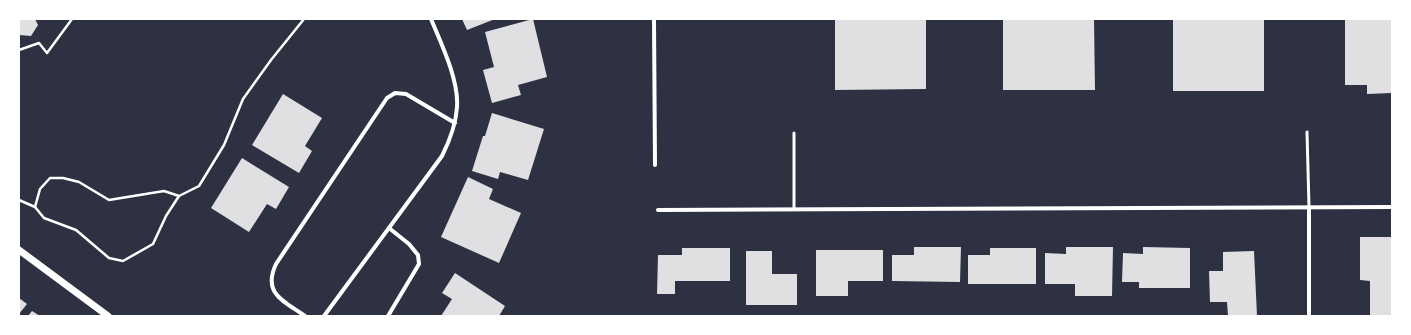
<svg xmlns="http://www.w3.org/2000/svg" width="1411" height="335" font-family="'PT Sans',sans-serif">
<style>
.building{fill:#e0e0e3}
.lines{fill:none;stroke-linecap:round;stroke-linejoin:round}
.path{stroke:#fff;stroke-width:2.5}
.service{stroke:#fff;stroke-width:3}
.minor{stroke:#fff;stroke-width:4}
.tertiary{stroke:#fff;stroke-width:7}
</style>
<rect width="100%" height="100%" fill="#2d3142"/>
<g class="building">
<polygon points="19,19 35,19 38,25 31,36 19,35"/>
<polygon points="462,19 495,19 467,30"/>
<polygon points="533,19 547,77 518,85 521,95 492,103 483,70 494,67 485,32"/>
<polygon points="835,19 926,19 926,89 835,90"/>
<polygon points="1003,19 1094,19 1095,90 1003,90"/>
<rect x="1173" y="19" width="91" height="72"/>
<polygon points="1345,19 1392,19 1392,93 1367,94 1367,85 1345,85"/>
<polygon points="283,94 322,118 305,146 312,151 299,173 252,145"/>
<polygon points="492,113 544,129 528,180 500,172 498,179 472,171 483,136 485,136"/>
<polygon points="242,158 289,187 276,209 267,204 249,232 211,208"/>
<polygon points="468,177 493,189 489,199 521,213 499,263 441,237"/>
<polygon points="1360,237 1392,237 1392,316 1370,316 1370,281 1360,280"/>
<polygon points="914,247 961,247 960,282 892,281 892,255 914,255"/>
<polygon points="1066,247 1113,247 1112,296 1075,296 1075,284 1045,284 1045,253 1066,254"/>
<polygon points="1143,247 1190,248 1190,288 1139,288 1139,282 1122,282 1123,253 1143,254"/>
<polygon points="682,248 730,248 730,281 675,281 675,294 657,294 658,255 682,255"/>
<polygon points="990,248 1036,248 1036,284 968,284 968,255 990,255"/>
<polygon points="816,250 883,250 883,281 848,281 848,296 816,296"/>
<polygon points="746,251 772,251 772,274 797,274 797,305 746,305"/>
<polygon points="1254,251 1257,316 1228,316 1227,302 1210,302 1209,271 1223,271 1223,252"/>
<polygon points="455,273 505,306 499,316 441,316 452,299 442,293"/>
<polygon points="19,298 27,304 19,314"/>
<polygon points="32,311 40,316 28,316"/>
</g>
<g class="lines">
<g class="path">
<polyline points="19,50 39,43 47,53 72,19"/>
<polyline points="19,200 35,207 44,218 76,230 109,258 123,261 153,244 166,216 179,196 199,186 224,145 243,99 271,60 304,19"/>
<polyline points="35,207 40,189 50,178 63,178 79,182 109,200 164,191 179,196"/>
</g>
<g class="service">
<polyline points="1307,132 1309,207"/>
<polyline points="794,133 794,209"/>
</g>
<g class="minor">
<polyline points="654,19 655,165"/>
<polyline points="1309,207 1309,316"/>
<polyline points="658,210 1392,207"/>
<path d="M305 316C284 301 262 294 276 264L387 98 395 93 406 94 455 123"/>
<path d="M324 316 442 156C450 140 456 124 457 107 459 80 441 43 431 19"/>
<polyline points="388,316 419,264 418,255 409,244 389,228"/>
</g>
<polyline class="tertiary" points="19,250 108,316"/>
</g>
<rect width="1411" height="335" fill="none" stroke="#ffffff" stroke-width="40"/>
</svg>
